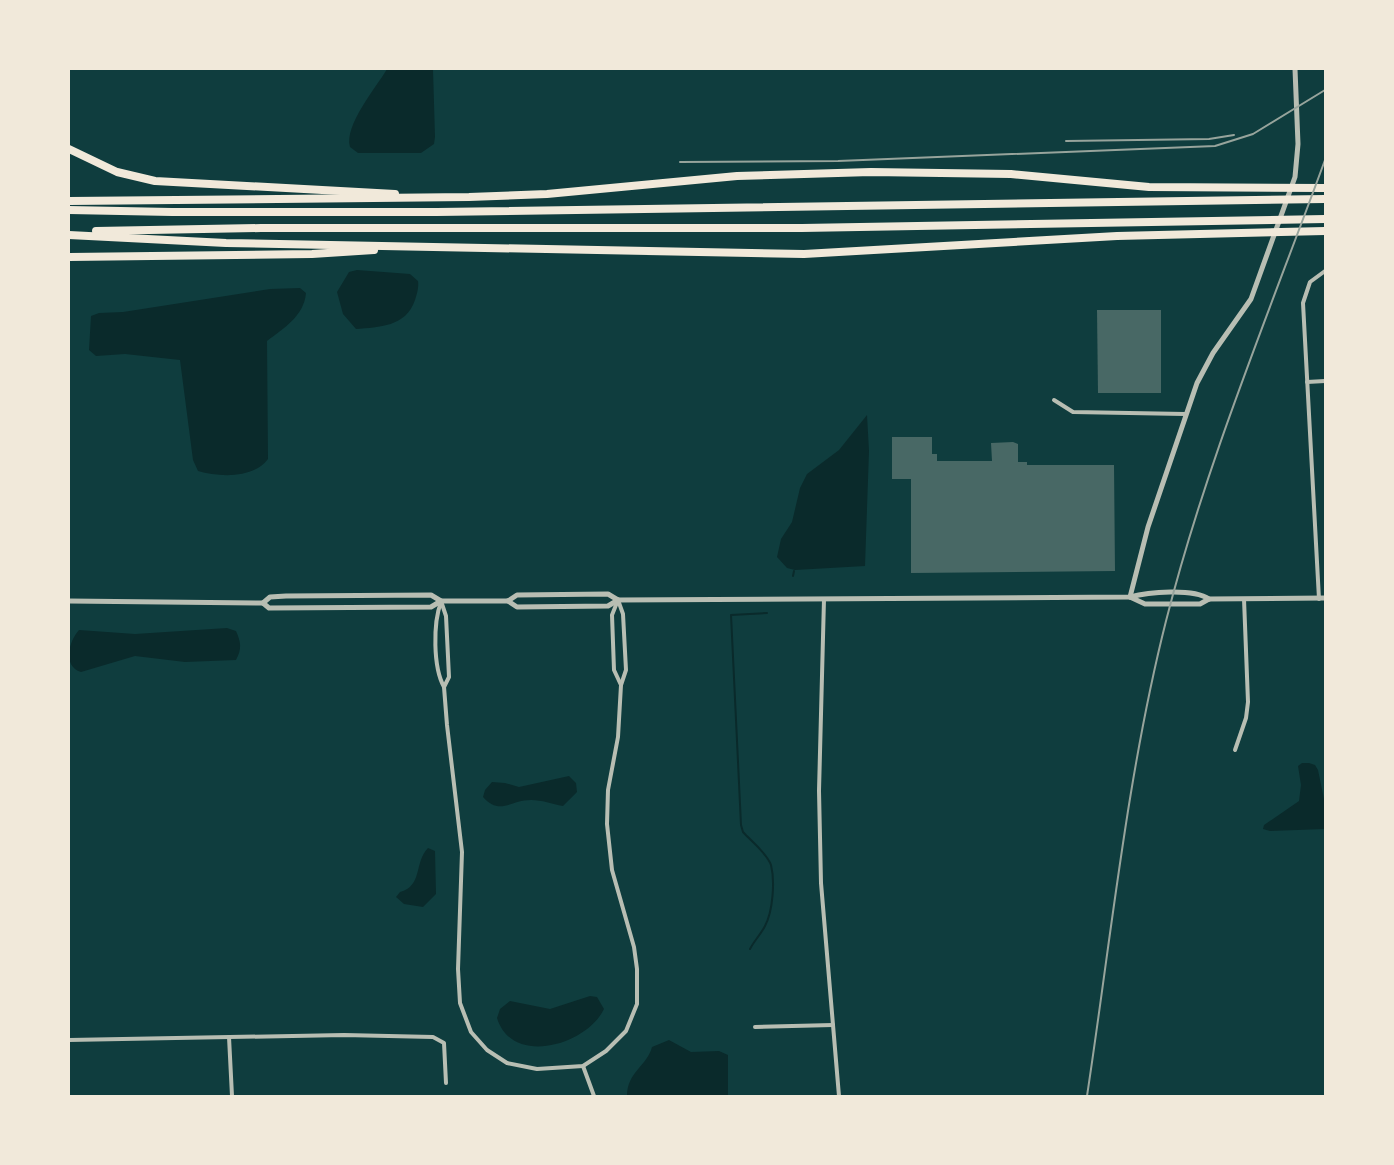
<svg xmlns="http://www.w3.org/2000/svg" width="1394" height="1165" font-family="'PT Sans',sans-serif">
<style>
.water{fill:#0a2a2b}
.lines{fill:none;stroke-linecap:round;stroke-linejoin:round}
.stream{stroke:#0a2a2b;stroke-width:2}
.building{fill:#486865}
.minor{stroke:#b8beb3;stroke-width:4}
.tertiary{stroke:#b8beb3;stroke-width:5}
.motorway{stroke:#f1e9da;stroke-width:8}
.rail{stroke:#97a49c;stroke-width:2}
</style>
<rect width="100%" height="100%" fill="#0f3d3e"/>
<g class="water">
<path d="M387 69H433L435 137 434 144 421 153H358L350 147C344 125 376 88 387 69Z"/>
<path d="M357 270 410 274 418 281C419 287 417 294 415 300 406 327 379 327 356 329L343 314 337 292 349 272Z"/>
<path d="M300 288 306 293C304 316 284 328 267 341L268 459C253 479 219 477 198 471L193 460 180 360 125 354 96 356 89 350 91 316 99 313 123 312 270 289Z"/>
<polygon points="867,415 869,451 865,566 795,570 787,568 777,557 781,539 792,522 800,488 807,474 839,450"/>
<path d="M227 628 236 631C241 642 242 649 236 660L185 662 135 656 81 672C62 666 69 641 79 630L135 634Z"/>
<polygon points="1309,763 1315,765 1318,770 1325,804 1325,829 1270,831 1263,829 1264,825 1299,801 1301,785 1298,766 1302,763"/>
<path d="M569 776 576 783 577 792 563 806C552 804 542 800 531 800 510 800 500 816 483 797L485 790 492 782 505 783 519 787Z"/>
<path d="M428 848 435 851 436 894 423 907 404 904 396 897 400 892C423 886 414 862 428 848Z"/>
<path d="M590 996 597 997 604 1009C587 1045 512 1067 497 1018L500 1009 510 1001 550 1009Z"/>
<path d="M669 1040 691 1052 719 1051 728 1055V1096H627C627 1072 647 1066 652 1047Z"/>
</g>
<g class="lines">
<g class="stream">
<polyline points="793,576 794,571"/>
<path d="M750 949C754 941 761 934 765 926 773 911 775 881 771 865 767 853 751 841 743 832L741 825 731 615 767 613"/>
</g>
</g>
<g class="building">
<polygon points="1097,310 1161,310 1161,393 1098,393"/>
<polygon points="892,437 932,437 932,454 937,454 937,461 992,461 991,443 1013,442 1018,444 1018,462 1027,462 1027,465 1114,465 1115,571 911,573 911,479 892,479"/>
</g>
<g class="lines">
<g class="minor">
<polyline points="1307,382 1325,381"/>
<polyline points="1054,400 1073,412 1185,414"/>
<polyline points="824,599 819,791 821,883 839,1096"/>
<polyline points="1319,599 1303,303 1310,282 1325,271"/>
<polyline points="618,600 612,615 614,670 621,685"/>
<polyline points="441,601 446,616 449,677 444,687 447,725 462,852 458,969 460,1003 471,1032 487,1050 507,1063 537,1069 583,1066 606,1051 626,1031 637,1004 637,969 634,947 612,870 607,824 608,790 618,737 621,685 626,670 623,614 618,600"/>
<path d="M441 602C433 623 433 667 444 687"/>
<polyline points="1235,750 1246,718 1248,702 1244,599"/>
<polyline points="755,1027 833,1025"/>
<polyline points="229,1037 232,1096"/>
<polyline points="69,1040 344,1035 433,1037 444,1043 446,1083"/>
<polyline points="583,1066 594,1096"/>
</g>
<g class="tertiary">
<polyline points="1130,597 1148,527 1197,383 1213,353 1251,299 1295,177 1298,144 1295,69"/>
<polyline points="1130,597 1145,604 1200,604 1209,599 1325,598"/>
<path d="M69 601 263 603 269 608 431 607 441 601H508L517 595 608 594 618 600 1130 597C1148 592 1193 588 1209 599"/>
<polyline points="508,601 517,607 608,606 618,600"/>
<polyline points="263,603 270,597 286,596 431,595 441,601"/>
</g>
<g class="motorway">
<polyline points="69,149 117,172 155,181 395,194"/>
<polyline points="69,201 469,197 547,194 737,176 871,172 1011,174 1149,187 1325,188"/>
<polyline points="69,210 172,212 437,212 1325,199"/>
<polyline points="96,231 261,228 802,228 1325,219"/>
<polyline points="69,235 226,243 804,254 1117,236 1325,231"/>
<polyline points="69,257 312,254 374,250"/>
</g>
<g class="rail">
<polyline points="1066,141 1209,139 1234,135"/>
<polyline points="680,162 838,161 1215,146 1253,134 1325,90"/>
<path d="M1087 1096C1111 938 1127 775 1166 621 1206 463 1269 313 1325 160"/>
</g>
</g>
<rect width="1394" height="1165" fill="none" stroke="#f1e9da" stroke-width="140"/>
</svg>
